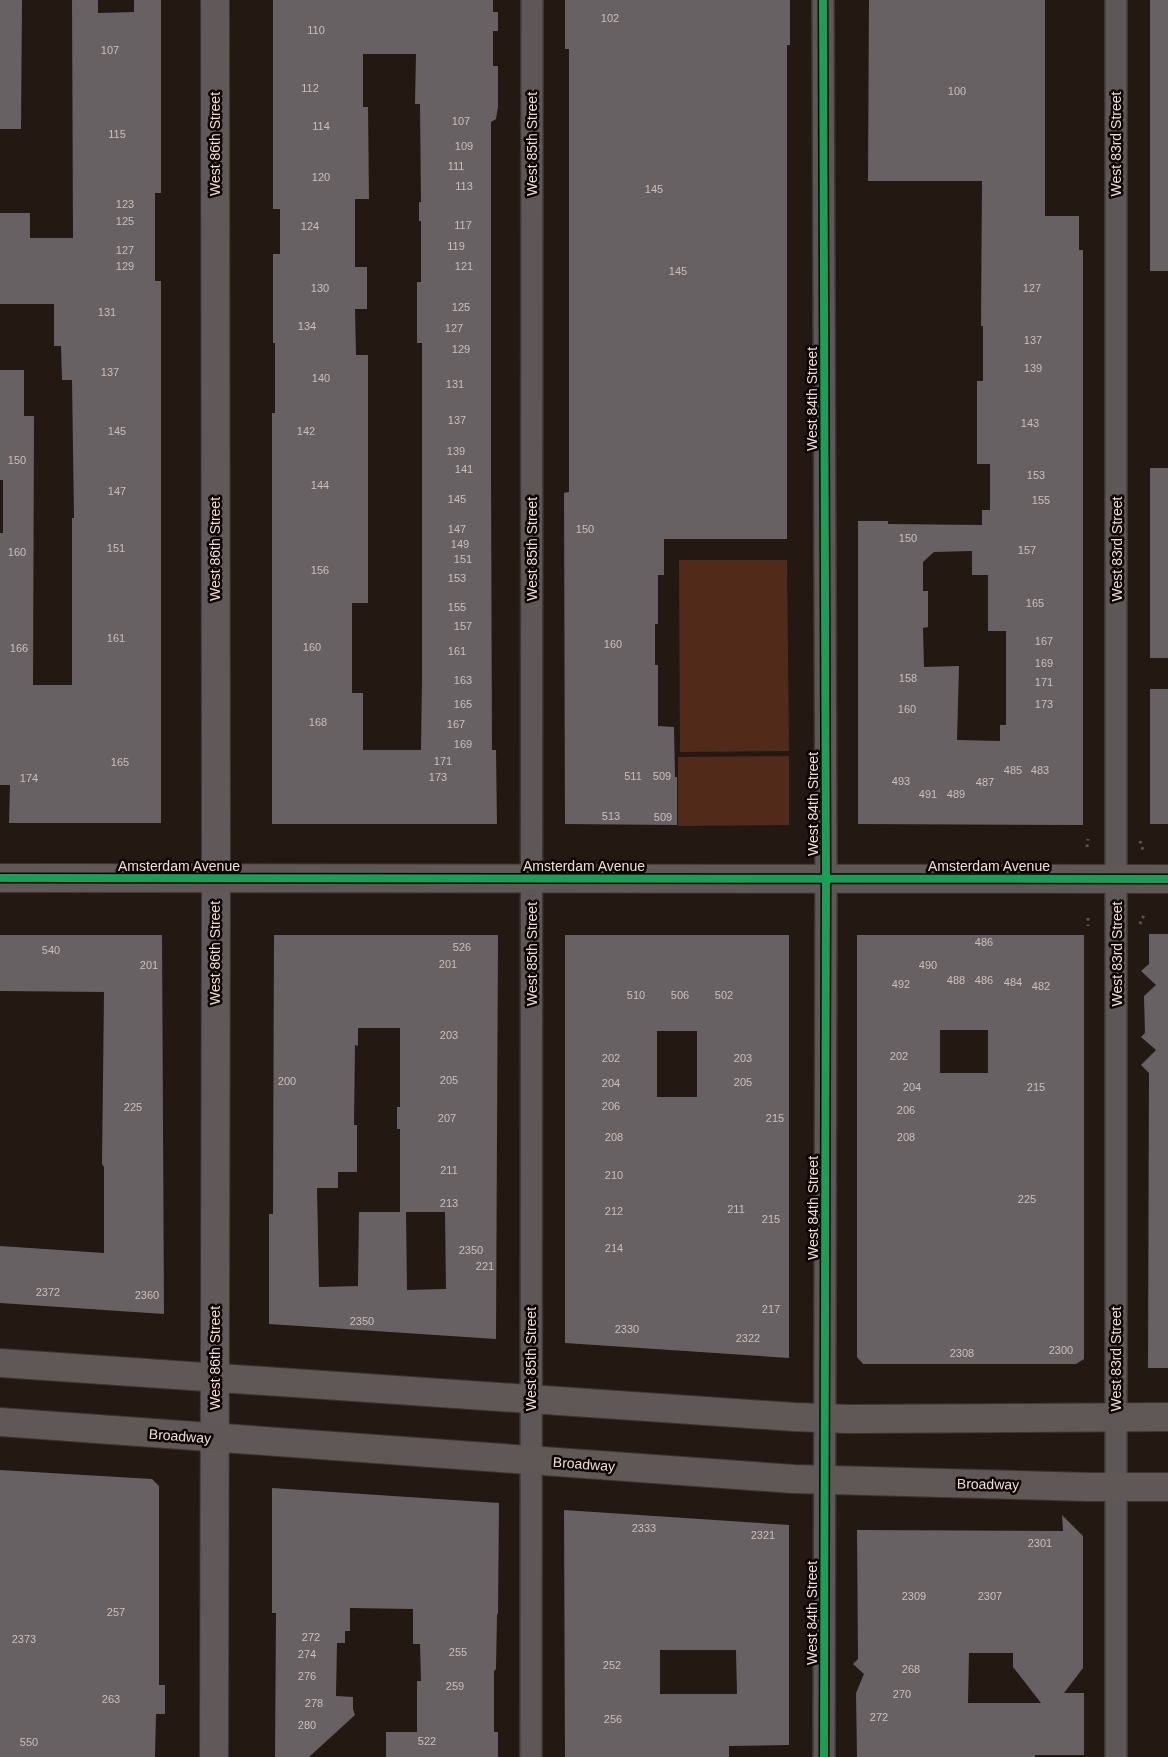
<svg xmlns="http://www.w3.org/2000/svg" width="1168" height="1757" font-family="Helvetica,sans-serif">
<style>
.green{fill:#512a1a}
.building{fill:#676164;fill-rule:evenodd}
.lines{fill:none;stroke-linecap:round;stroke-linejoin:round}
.minor-casing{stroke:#3f3530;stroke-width:24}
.secondary-casing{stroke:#3f3530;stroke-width:30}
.primary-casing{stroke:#3f3530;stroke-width:30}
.path{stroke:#5c5553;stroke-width:3;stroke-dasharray:2.5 4;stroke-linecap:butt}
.minor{stroke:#5d5857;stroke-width:21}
.secondary{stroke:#615959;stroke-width:28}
.primary{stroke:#605856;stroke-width:28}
.cycleway-casing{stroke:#0d0402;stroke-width:11}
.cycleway{stroke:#1a9f57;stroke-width:8}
.labels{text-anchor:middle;stroke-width:5;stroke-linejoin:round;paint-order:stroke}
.number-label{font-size:11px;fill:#cdbfbb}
.street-label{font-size:14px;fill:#efded8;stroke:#0d0402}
</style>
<rect width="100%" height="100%" fill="#241813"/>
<g class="green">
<polygon points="679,560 787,560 789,751 680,752"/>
<polygon points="789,756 789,825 678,826 678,757"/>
</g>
<g class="building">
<polygon points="0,0 22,0 21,129 0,129"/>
<polygon points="72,0 98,0 98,13 134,12 134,0 161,0 161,193 155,193 155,281 161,281 161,823 9,823 10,785 0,785 0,533 3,533 3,480 0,480 0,370 24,370 24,416 34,416 33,685 72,685 72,518 74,518 72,380 62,380 61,346 54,346 54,304 0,304 0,213 30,213 30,238 73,238"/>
<path d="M273 0H493V12H498V31H493V66H498V107L496 119 491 122V475L492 750H496L497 824H272V413H275V343H273V254H280V209H273ZM363 54H416L415 104H420L421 202H419V221H421V282H417V343H422V680L421 750H363V693H352V603H368V355H356L355 309H367V267H355V199H369L368 107H363Z"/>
<polygon points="565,0 790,0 790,45 787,45 787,539 664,539 664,575 658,575 658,624 655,624 655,665 658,665 658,726 674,727 675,777 677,777 677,825 565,824 564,493 569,492 569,49 565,49"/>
<path d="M869 0H1045V216H1079V250H1083V825L858 824V521H888V524L982 525V510H990V464H977V381H983V326H981L982 181H868ZM972 551V575H988V631H1006V725H1000V741L957 740 959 666 924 667 923 628 928 627V591H923V562L934 552Z"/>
<rect x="1150" y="0" width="18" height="271"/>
<rect x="1150" y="468" width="18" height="190"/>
<rect x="1150" y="689" width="18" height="135"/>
<polygon points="1149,934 1168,934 1168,1368 1148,1368 1149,1073 1141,1065 1156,1050 1141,1037 1145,1033 1144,996 1156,985 1141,971 1149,964"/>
<polygon points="0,935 162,935 164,1314 0,1303 0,1246 104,1253 104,1167 102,1164 104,992 0,991"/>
<path d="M274 935H498L496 1339 269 1324V1214H273ZM358 1028H400V1107H397V1129H400V1212H359L358 1286 319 1287 317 1188H338V1172H357V1125H354L355 1045 358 1046ZM406 1212H445L446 1289 407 1290Z"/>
<path d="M565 935H789V1358L565 1343ZM657 1031H697V1097H657Z"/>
<path d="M857 935H1084V1359L1076 1364H863L857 1357ZM940 1030H988V1073H940Z"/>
<polygon points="0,1470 152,1479 159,1486 159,1685 165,1685 165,1714 156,1714 155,1757 0,1757"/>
<polygon points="272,1488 499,1503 498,1614 497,1614 496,1669 494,1671 494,1732 498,1732 498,1757 386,1757 386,1732 417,1732 417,1681 421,1681 420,1644 413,1644 413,1609 350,1608 350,1631 345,1631 345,1643 337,1643 336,1696 353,1697 353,1709 355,1715 309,1757 275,1757 276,1613 272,1613"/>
<path d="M564 1510 789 1525V1745L729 1746V1757H565ZM660 1650H736L737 1694H660Z"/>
<path d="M1062 1515 1083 1536V1668L1064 1693H1084V1755H1035V1757H857L856 1693 864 1674 853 1664 858 1659 857 1530 1063 1531ZM969 1653H1013V1667L1041 1703H968Z"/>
</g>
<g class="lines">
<defs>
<g id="minor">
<polyline points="823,0 826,878 824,1757"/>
<polyline points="531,1757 532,0"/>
<polyline points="1116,1757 1116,0"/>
</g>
<polyline id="secondary" points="214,1757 216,878 215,0"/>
<g id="primary">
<polyline points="0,878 1168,879"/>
<polyline points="0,1363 794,1417 848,1419 1168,1417"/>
<polyline points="0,1422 794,1479 1089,1487 1168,1487"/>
</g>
</defs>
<use href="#minor" class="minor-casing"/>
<use href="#secondary" class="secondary-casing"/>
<use href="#primary" class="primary-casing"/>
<g class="path">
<polyline points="1140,841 1143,850"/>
<polyline points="1087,847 1088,839"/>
<polyline points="1088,918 1088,926"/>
<polyline points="1140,924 1144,915"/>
</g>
<use href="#minor" class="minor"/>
<use href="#secondary" class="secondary"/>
<use href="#primary" class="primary"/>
<defs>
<g id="cycleway">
<polyline points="823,0 826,878 824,1757"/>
<polyline points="0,878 1168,879"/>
</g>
</defs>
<use href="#cycleway" class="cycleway-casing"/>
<use href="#cycleway" class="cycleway"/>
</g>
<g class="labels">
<g class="number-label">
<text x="610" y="22">102</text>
<text x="316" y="34">110</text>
<text x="110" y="54">107</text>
<text x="310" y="92">112</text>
<text x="957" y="95">100</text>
<text x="461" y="125">107</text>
<text x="321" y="130">114</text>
<text x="117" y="138">115</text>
<text x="464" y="150">109</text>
<text x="456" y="170">111</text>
<text x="321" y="181">120</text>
<text x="464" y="190">113</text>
<text x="654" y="193">145</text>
<text x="125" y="208">123</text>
<text x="125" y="225">125</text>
<text x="463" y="229">117</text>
<text x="310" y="230">124</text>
<text x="456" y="250">119</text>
<text x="125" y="254">127</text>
<text x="125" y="270">129</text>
<text x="464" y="270">121</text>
<text x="678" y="275">145</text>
<text x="320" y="292">130</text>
<text x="1032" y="292">127</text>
<text x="461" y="311">125</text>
<text x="107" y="316">131</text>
<text x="307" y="330">134</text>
<text x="454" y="332">127</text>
<text x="1033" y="344">137</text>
<text x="461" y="353">129</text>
<text x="1033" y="372">139</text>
<text x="110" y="376">137</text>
<text x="321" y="382">140</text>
<text x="455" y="388">131</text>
<text x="457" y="424">137</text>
<text x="1030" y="427">143</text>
<text x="117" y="435">145</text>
<text x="306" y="435">142</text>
<text x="456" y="455">139</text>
<text x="17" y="464">150</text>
<text x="464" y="473">141</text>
<text x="1036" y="479">153</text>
<text x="320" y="489">144</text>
<text x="117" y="495">147</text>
<text x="457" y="503">145</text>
<text x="1041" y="504">155</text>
<text x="457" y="533">147</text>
<text x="585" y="533">150</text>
<text x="908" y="542">150</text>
<text x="460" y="548">149</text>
<text x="116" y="552">151</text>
<text x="1027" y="554">157</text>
<text x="17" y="556">160</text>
<text x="463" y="563">151</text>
<text x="320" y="574">156</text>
<text x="457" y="582">153</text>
<text x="1035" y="607">165</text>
<text x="457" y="611">155</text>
<text x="463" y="630">157</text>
<text x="116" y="642">161</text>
<text x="1044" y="645">167</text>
<text x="613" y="648">160</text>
<text x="312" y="651">160</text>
<text x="19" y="652">166</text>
<text x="457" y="655">161</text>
<text x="1044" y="667">169</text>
<text x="908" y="682">158</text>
<text x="463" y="684">163</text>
<text x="1044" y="686">171</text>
<text x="463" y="708">165</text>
<text x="1044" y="708">173</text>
<text x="907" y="713">160</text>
<text x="318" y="726">168</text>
<text x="456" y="728">167</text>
<text x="463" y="748">169</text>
<text x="443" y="765">171</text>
<text x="120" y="766">165</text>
<text x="1013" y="774">485</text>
<text x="1040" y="774">483</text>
<text x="633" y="780">511</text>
<text x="662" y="780">509</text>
<text x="438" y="781">173</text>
<text x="29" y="782">174</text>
<text x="901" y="785">493</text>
<text x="985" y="786">487</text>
<text x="928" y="798">491</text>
<text x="956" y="798">489</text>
<text x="611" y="820">513</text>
<text x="663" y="821">509</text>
<text x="984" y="946">486</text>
<text x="462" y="951">526</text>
<text x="51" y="954">540</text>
<text x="448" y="968">201</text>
<text x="149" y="969">201</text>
<text x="928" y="969">490</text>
<text x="956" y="984">488</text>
<text x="984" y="984">486</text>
<text x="1013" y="986">484</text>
<text x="901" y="988">492</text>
<text x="1041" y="990">482</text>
<text x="636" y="999">510</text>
<text x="680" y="999">506</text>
<text x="724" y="999">502</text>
<text x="449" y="1039">203</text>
<text x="899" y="1060">202</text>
<text x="611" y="1062">202</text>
<text x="743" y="1062">203</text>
<text x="449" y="1084">205</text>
<text x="287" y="1085">200</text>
<text x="743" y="1086">205</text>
<text x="611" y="1087">204</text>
<text x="912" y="1091">204</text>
<text x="1036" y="1091">215</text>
<text x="611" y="1110">206</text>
<text x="133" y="1111">225</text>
<text x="906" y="1114">206</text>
<text x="447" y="1122">207</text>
<text x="775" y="1122">215</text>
<text x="614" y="1141">208</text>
<text x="906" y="1141">208</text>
<text x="449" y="1174">211</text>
<text x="614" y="1179">210</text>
<text x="1027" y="1203">225</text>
<text x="449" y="1207">213</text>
<text x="736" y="1213">211</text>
<text x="614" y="1215">212</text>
<text x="771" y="1223">215</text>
<text x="614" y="1252">214</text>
<text x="471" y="1254">2350</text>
<text x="485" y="1270">221</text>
<text x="48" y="1296">2372</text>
<text x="147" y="1299">2360</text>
<text x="771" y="1313">217</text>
<text x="362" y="1325">2350</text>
<text x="627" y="1333">2330</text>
<text x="748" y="1342">2322</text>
<text x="1061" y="1354">2300</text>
<text x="962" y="1357">2308</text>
<text x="644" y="1532">2333</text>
<text x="763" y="1539">2321</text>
<text x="1040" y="1547">2301</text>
<text x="914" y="1600">2309</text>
<text x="990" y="1600">2307</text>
<text x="116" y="1616">257</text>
<text x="311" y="1641">272</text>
<text x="24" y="1643">2373</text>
<text x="458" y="1656">255</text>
<text x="307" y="1658">274</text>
<text x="612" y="1669">252</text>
<text x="911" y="1673">268</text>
<text x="307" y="1680">276</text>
<text x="455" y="1690">259</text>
<text x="902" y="1698">270</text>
<text x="111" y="1703">263</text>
<text x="314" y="1707">278</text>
<text x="879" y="1721">272</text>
<text x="613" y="1723">256</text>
<text x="307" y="1729">280</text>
<text x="427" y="1745">522</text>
<text x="29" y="1746">550</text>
</g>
<g class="street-label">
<text transform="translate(215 144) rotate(-90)" y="5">West 86th Street</text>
<text transform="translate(532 144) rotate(-90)" y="5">West 85th Street</text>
<text transform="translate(1116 144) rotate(-90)" y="5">West 83rd Street</text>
<text transform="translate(812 399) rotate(-90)" y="5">West 84th Street</text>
<text transform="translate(215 549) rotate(-90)" y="5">West 86th Street</text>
<text transform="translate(532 549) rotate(-90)" y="5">West 85th Street</text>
<text transform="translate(1117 549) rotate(-90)" y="5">West 83rd Street</text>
<text transform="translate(813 804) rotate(-90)" y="5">West 84th Street</text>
<text x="179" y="871">Amsterdam Avenue</text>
<text x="584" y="871">Amsterdam Avenue</text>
<text x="989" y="871">Amsterdam Avenue</text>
<text transform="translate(215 953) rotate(-90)" y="5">West 86th Street</text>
<text transform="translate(532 954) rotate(-90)" y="5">West 85th Street</text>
<text transform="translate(1117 954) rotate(-90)" y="5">West 83rd Street</text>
<text transform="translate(813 1208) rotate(-90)" y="5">West 84th Street</text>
<text transform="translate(215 1358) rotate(-90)" y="5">West 86th Street</text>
<text transform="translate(531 1359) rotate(-90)" y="5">West 85th Street</text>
<text transform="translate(1116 1359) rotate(-90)" y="5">West 83rd Street</text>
<text transform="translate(180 1436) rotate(4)" y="5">Broadway</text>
<text transform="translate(584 1464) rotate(4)" y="5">Broadway</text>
<text transform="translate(988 1484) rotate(1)" y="5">Broadway</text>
<text transform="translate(812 1613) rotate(-90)" y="5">West 84th Street</text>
</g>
</g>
</svg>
